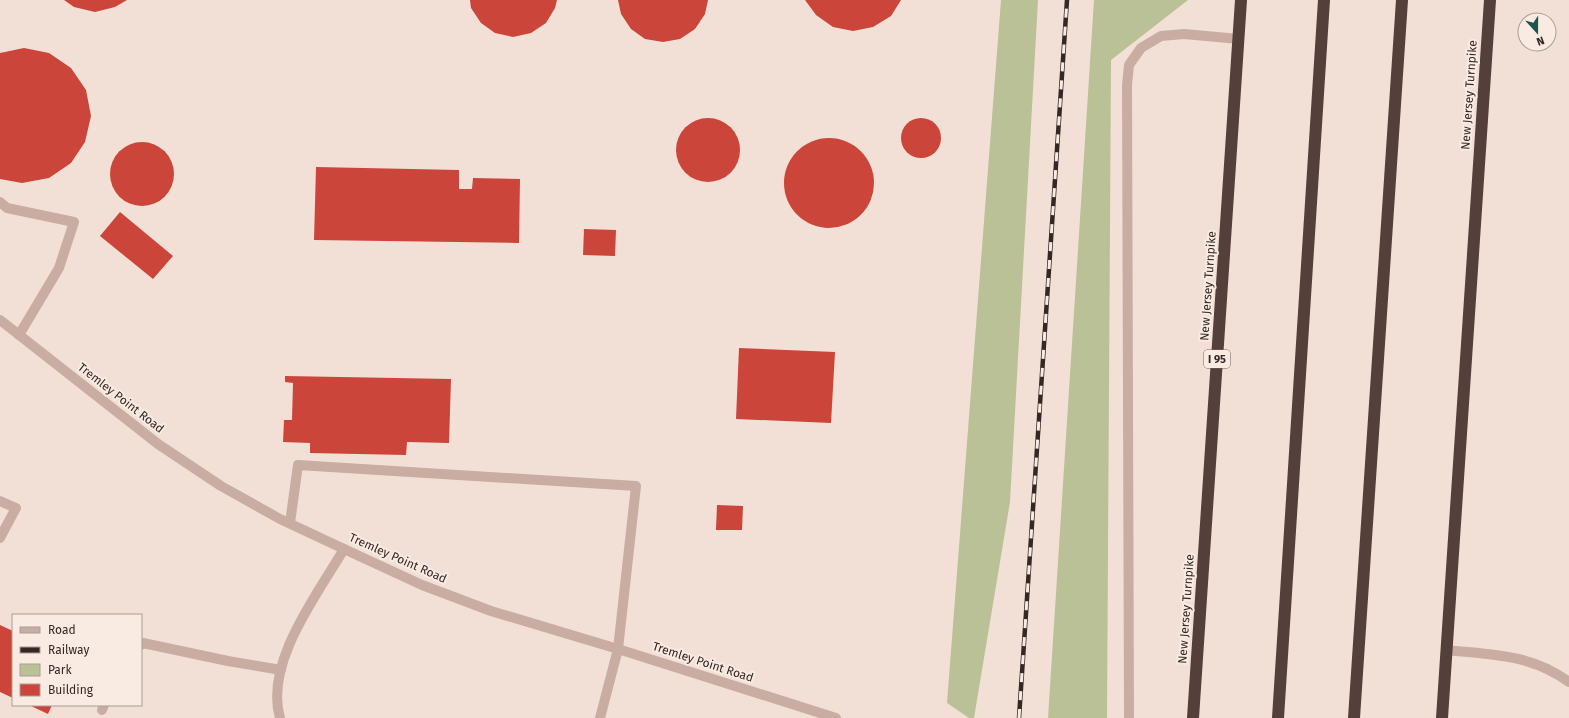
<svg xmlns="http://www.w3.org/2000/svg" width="1569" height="718" font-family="'Fira Sans',sans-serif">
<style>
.green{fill:#bac196}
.building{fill:#cb453a}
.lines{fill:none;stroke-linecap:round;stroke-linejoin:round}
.lane{stroke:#caada2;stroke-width:10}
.street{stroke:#caada2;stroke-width:10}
.highway{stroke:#553f3b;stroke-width:12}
.rail-casing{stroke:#342725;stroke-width:4.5}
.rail{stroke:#f9ebe2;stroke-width:3;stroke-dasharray:9;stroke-linecap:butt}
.labels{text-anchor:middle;stroke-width:4;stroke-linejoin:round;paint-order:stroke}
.shield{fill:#f9ebe2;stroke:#6f625e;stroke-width:1}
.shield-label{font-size:11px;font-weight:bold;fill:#342725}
.street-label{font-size:12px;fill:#342725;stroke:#f9ebe2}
</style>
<rect width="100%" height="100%" fill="#f2e0d6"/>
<g class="green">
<polygon points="1001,0 1038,0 1010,502 974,718 969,718 947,703"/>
<polygon points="1094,0 1188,0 1111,60 1107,718 1048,718"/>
</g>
<g class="building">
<polygon points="64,0 127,0 115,7 95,12 74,7"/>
<polygon points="470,0 557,0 555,8 546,23 531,33 513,37 495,33 481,23 471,8"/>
<polygon points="618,0 708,0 705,14 695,29 680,39 663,42 645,39 631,29 621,14"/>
<polygon points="805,0 901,0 891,16 873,27 853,31 833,27 816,15"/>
<polygon points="24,48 49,53 71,68 86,90 91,116 85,142 71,163 49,178 22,183 0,179 0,53"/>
<circle cx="708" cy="150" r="32"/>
<circle cx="921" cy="138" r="20"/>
<circle cx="829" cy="183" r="45"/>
<circle cx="142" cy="174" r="32"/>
<polygon points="316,167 459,170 459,189 472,189 473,178 520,179 519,243 314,240"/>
<polygon points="120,212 173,256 153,279 100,236"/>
<polygon points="584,229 616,230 615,256 583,255"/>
<polygon points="739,348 835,352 831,423 736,419"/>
<polygon points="285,376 451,379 449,443 407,442 406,455 310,453 310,443 283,442 284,420 292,420 293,383 285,382"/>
<polygon points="717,505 743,506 742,530 716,530"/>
<polygon points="0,625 13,631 13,698 0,692"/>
<polygon points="29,705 52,705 48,714"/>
</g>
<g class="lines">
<g class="lane">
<polyline points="0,202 7,208 74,222 59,268 19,335"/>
<polyline points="0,501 16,508 0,538"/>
<polyline points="290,523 298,465 636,486 618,649"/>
<polyline points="141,645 143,643 228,661 281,670"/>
<path d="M1447 650C1492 655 1531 654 1569 682"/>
<polyline points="102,710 104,705"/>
<path d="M280 718C264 663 317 595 344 549"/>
<polyline points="1129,718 1127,85 1129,65 1141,48 1161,36 1184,34 1239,39"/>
</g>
<g class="street">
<polyline points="0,320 158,444 221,486 280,519 344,549 422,585 491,611 618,649 836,718"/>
<polyline points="600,718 618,649"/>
</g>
<g class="highway">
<polyline points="1193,718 1241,0"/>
<polyline points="1278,718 1324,0"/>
<polyline points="1354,718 1402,0"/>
<polyline points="1442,718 1490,0"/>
</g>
<defs>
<polyline id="rail" points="1019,718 1067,0"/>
</defs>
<use href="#rail" class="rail-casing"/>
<use href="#rail" class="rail"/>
</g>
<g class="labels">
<rect class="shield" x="1204" y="350" width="26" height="18" rx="3"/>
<g class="shield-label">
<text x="1217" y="363">I 95</text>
</g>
<g class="street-label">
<text transform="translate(1469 95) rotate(-86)" y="4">New Jersey Turnpike</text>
<text transform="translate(1208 286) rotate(-86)" y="4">New Jersey Turnpike</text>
<text transform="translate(121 398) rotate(38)" y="4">Tremley Point Road</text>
<text transform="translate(398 558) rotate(24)" y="4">Tremley Point Road</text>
<text transform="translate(1186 609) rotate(-86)" y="4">New Jersey Turnpike</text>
<text transform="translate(703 662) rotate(18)" y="4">Tremley Point Road</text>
</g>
</g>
<rect x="12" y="614" width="130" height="92" fill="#f9ebe2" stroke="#aa9d96"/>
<rect x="20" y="627" width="20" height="6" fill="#caada2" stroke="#aa9d96"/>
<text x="48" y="634" font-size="12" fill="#342725">Road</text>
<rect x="20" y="647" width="20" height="6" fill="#342725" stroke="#aa9d96"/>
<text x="48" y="654" font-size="12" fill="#342725">Railway</text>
<rect x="20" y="664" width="20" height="12" fill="#bac196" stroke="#aa9d96"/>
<text x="48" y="674" font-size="12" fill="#342725">Park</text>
<rect x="20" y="684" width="20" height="12" fill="#cb453a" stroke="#aa9d96"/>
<text x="48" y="694" font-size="12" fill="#342725">Building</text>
<g transform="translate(1537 32) rotate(159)"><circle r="19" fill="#f9ebe2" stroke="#aa9d96"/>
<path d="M0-3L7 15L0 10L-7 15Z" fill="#195650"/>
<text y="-6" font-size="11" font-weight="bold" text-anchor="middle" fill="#342725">N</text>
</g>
</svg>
